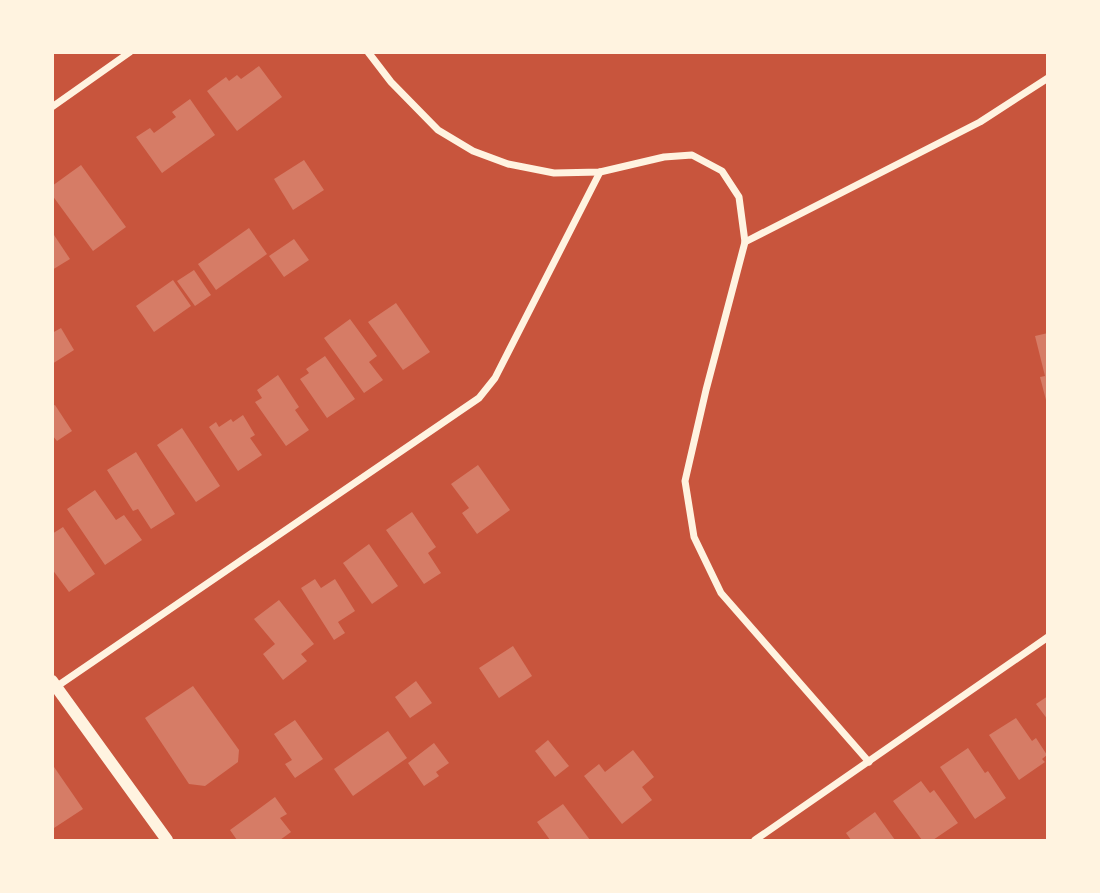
<svg xmlns="http://www.w3.org/2000/svg" width="1100" height="893" font-family="'Exo 2',sans-serif">
<style>
.building{fill:#d67c66}
.lines{fill:none;stroke-linecap:round;stroke-linejoin:round}
.minor{stroke:#fff3e0;stroke-width:7}
.tertiary{stroke:#fff3e0;stroke-width:12}
</style>
<rect width="100%" height="100%" fill="#c8553d"/>
<g class="building">
<polygon points="259,66 282,97 237,131 207,91 226,77 229,81 237,75 241,79"/>
<polygon points="190,99 215,135 162,173 136,137 150,128 154,133 176,117 172,112"/>
<polygon points="304,160 324,190 293,210 274,179"/>
<polygon points="81,165 126,227 93,251 52,195 52,186"/>
<polygon points="249,228 267,254 216,290 198,264"/>
<polygon points="52,232 70,259 52,270"/>
<polygon points="294,239 309,260 284,277 269,256"/>
<polygon points="194,270 211,295 195,306 177,281"/>
<polygon points="173,280 191,306 154,332 136,306"/>
<polygon points="396,303 430,352 403,370 368,322"/>
<polygon points="350,319 377,356 369,362 383,380 364,393 324,338"/>
<polygon points="61,328 74,350 52,364 52,333"/>
<polygon points="1048,333 1048,404 1047,404 1040,377 1045,376 1035,336"/>
<polygon points="325,356 355,399 327,418 300,379 309,373 306,369"/>
<polygon points="278,375 299,407 295,410 309,430 286,446 255,402 262,398 257,390"/>
<polygon points="55,405 72,431 57,441 52,435 52,406"/>
<polygon points="243,415 255,435 250,438 262,455 238,471 209,427 216,422 219,427 231,419 233,422"/>
<polygon points="182,428 220,486 196,502 157,445"/>
<polygon points="136,452 175,514 151,529 138,509 133,511 107,470"/>
<polygon points="478,465 510,510 477,534 462,513 469,508 451,484"/>
<polygon points="95,490 116,520 124,515 142,540 105,565 67,509"/>
<polygon points="412,512 436,547 428,553 441,573 424,584 386,530"/>
<polygon points="63,527 95,574 69,592 52,569 52,534"/>
<polygon points="369,544 398,586 372,604 343,563"/>
<polygon points="315,579 321,588 335,579 355,611 338,622 345,633 334,640 301,588"/>
<polygon points="279,600 314,644 301,654 307,661 283,680 263,654 275,644 254,619"/>
<polygon points="513,646 532,676 499,698 479,668"/>
<polygon points="416,681 432,703 410,718 395,697"/>
<polygon points="193,686 239,750 238,762 205,786 189,784 145,718"/>
<polygon points="1048,696 1048,720 1036,704"/>
<polygon points="1016,718 1032,741 1036,738 1047,755 1042,759 1045,762 1019,780 989,735"/>
<polygon points="295,720 323,759 295,778 285,764 292,760 274,734"/>
<polygon points="388,731 407,758 353,796 334,769"/>
<polygon points="548,740 569,766 555,777 535,751"/>
<polygon points="434,743 449,763 436,772 439,776 424,786 408,763"/>
<polygon points="968,748 985,773 988,771 1006,798 975,819 940,767"/>
<polygon points="633,750 654,777 642,787 652,800 622,824 584,776 599,764 605,772"/>
<polygon points="52,764 83,809 54,828 52,826"/>
<polygon points="921,781 930,793 934,790 958,823 933,840 922,840 893,801"/>
<polygon points="275,797 287,814 280,818 291,832 280,840 237,840 230,830"/>
<polygon points="563,804 590,840 550,840 537,822"/>
<polygon points="875,812 895,840 851,840 846,833"/>
</g>
<g class="lines">
<g class="minor">
<polyline points="368,52 391,82 438,130 473,151 508,164 554,173 600,172 664,157 692,155 722,171 739,197 745,242 706,390 685,481 694,537 721,593 869,762"/>
<polyline points="52,107 130,52"/>
<polyline points="745,242 980,122 1048,78"/>
<polyline points="56,687 479,398 495,378 600,172"/>
<polyline points="755,840 1048,637"/>
</g>
<polyline class="tertiary" points="52,681 167,840"/>
</g>
<rect width="1100" height="893" fill="none" stroke="#fff3e0" stroke-width="108"/>
</svg>
